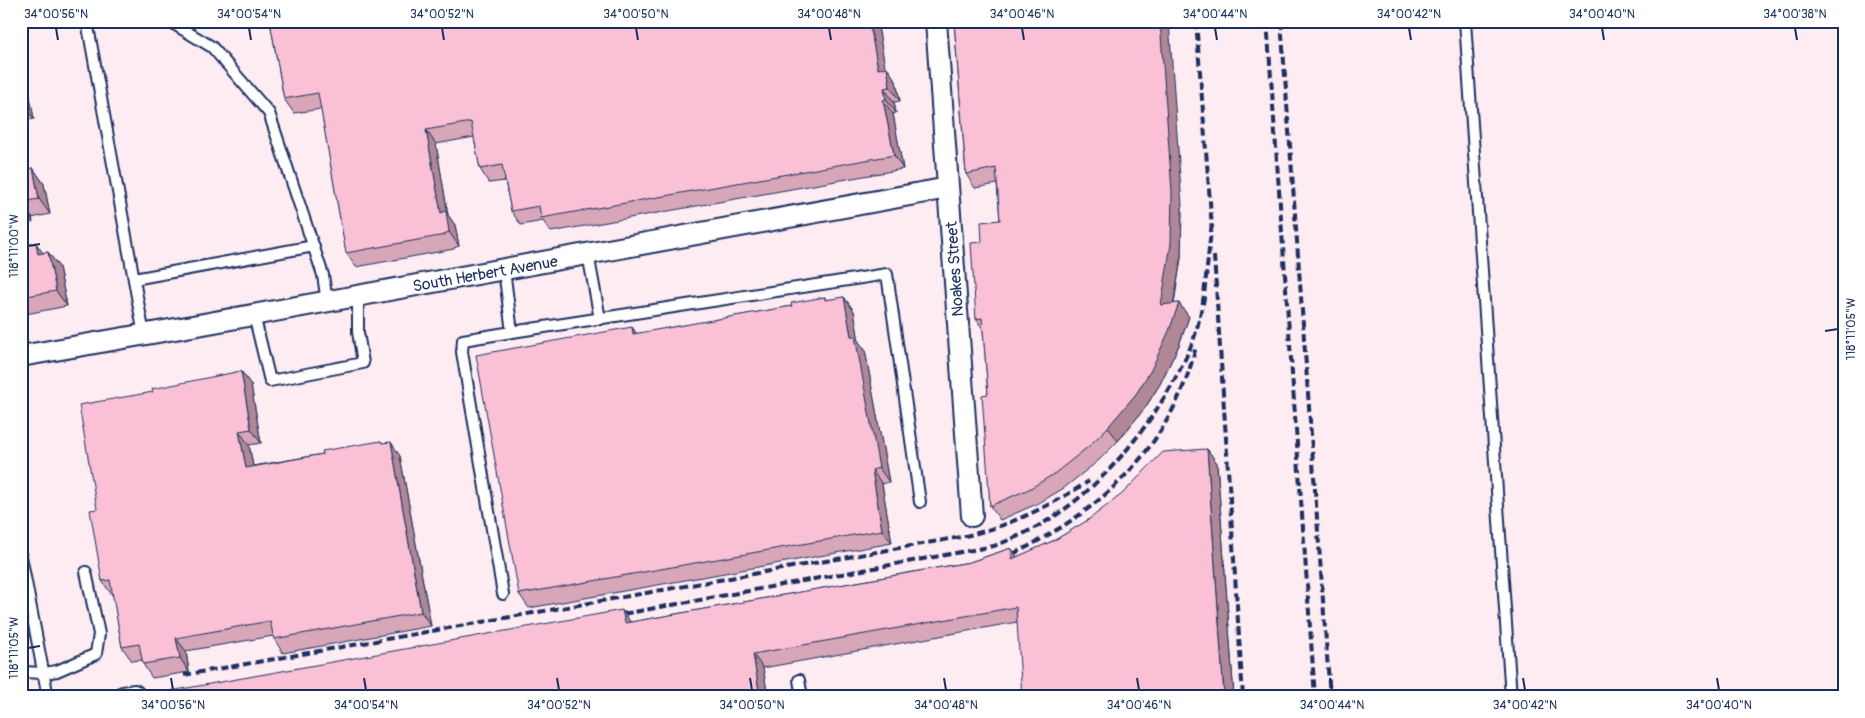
<svg xmlns="http://www.w3.org/2000/svg" width="1865" height="718" font-family="Pangolin,sans-serif">
<style>
.lines{fill:none;stroke-linecap:round;stroke-linejoin:round}
.service-casing{stroke:#1b2f5e;stroke-width:14}
.minor-casing{stroke:#1b2f5e;stroke-width:24}
.service{stroke:#fff;stroke-width:10}
.minor{stroke:#fff;stroke-width:20}
.rail{stroke:#1b2f5e;stroke-width:4;stroke-dasharray:8 4;stroke-linecap:butt}
.wall{fill:#d7a6b8;stroke:#1b2f5e}
.shaded-wall{fill:#af8796;stroke:#1b2f5e}
.building{fill:#fac1d6;stroke:#1b2f5e}
.ticks{fill:none;stroke:#1b2f5e;stroke-width:2}
.labels{text-anchor:middle;stroke-width:4;stroke-linejoin:round;paint-order:stroke}
.street-label{font-size:16px;fill:#1b2f5e;stroke:#fff}
.neatline{fill:none;stroke:#1b2f5e;stroke-width:2}
.ticks-label{font-size:12px;text-anchor:middle;fill:#1b2f5e}
</style>
<rect width="100%" height="100%" fill="#feecf3"/>
<filter id="ink" filterUnits="userSpaceOnUse"><feTurbulence type="fractalNoise" baseFrequency=".02" numOctaves="2"/><feDisplacementMap in="SourceGraphic" scale="10" xChannelSelector="R" yChannelSelector="G"/><feConvolveMatrix kernelMatrix="1 2 1 2 8 2 1 2 1" color-interpolation-filters="sRGB"/></filter>
<g filter="url(#ink)">
<g class="lines">
<defs>
<g id="service">
<polyline points="87,21 144,335"/>
<polyline points="169,21 212,47 269,113 323,275 327,302"/>
<polyline points="1465,21 1511,697"/>
<polyline points="588,254 600,319"/>
<polyline points="134,279 314,246"/>
<polyline points="254,315 270,381 363,363 358,332 358,296"/>
<polyline points="512,332 887,274 920,502"/>
<polyline points="21,556 48,697"/>
<polyline points="503,594 462,352 463,340 512,332 504,270"/>
<polyline points="21,672 44,673 57,671 96,654 99,634 86,572"/>
<polyline points="799,680 802,697"/>
</g>
<g id="minor">
<polyline points="936,21 972,516"/>
<polyline points="21,356 198,325 948,188"/>
<polyline points="123,697 134,695"/>
</g>
</defs>
<use href="#service" class="service-casing"/>
<use href="#minor" class="minor-casing"/>
<use href="#service" class="service"/>
<use href="#minor" class="minor"/>
<g class="rail">
<polyline points="1196,21 1212,228"/>
<polyline points="1267,21 1315,697"/>
<polyline points="1281,21 1330,697"/>
<polyline points="1214,256 1243,697"/>
<polyline points="1203,304 1212,222"/>
<path d="M1001 558C1020 552 1038 541 1055 531 1126 488 1177 427 1196 346"/>
<path d="M612 616 994 546C1018 537 1041 526 1062 511 1117 472 1168 403 1193 341 1198 327 1201 311 1204 297"/>
<path d="M184 675 961 537C1007 527 1049 507 1089 481"/>
<polyline points="1299,693 1299,697"/>
</g>
</g>
<g class="wall">
<polygon points="270,21 877,21 885,68 896,81 900,101 894,102 896,113 893,114 903,169 551,232 543,221 521,225 511,211 505,181 489,183 480,169 474,137 436,144 448,215 455,225 459,246 454,248 454,249 356,267 346,253 321,109 294,113 284,99"/>
<polygon points="954,21 1182,206 1181,258 1174,304 1179,303 1189,317 1179,345 1160,384 1145,408 1118,441 1098,461 1064,488 1039,503 1000,520 990,506 988,394 983,329 976,319 982,242 1000,220 997,184 975,188 966,174"/>
<polygon points="21,60 24,64 34,119 21,122"/>
<polygon points="33,168 44,184 50,214 32,218 33,222 21,225 21,170"/>
<polygon points="36,243 42,253 48,252 59,267 67,306 21,315 21,246"/>
<polygon points="825,297 827,300 844,297 854,311 859,342 865,350 889,482 882,484 892,543 529,608 519,594 632,327 636,334 792,306"/>
<polygon points="241,371 251,385 261,443 249,445 253,466 323,454 381,441 383,443 400,456 431,626 283,653 274,639 273,636 186,651 189,672 152,678 143,664 142,660 132,661 122,647 113,595 112,595 102,581 97,509 153,392"/>
<polygon points="1207,449 1217,463 1234,697 1017,622 763,668 768,697 137,697 631,622 970,562 1011,548 1017,557 1055,540"/>
</g>
<g class="shaded-wall">
<polygon points="869,21 877,21 888,83 878,69"/>
<polygon points="1160,21 1169,21 1182,206 1181,258 1171,319 1161,305"/>
<polygon points="21,60 24,64 34,119 27,110 21,77"/>
<polygon points="887,67 896,81 900,101 890,87"/>
<polygon points="884,88 894,102 896,113 886,99"/>
<polygon points="883,100 893,114 903,169 894,155"/>
<polygon points="426,130 436,144 448,215 455,225 459,246 449,232 441,213"/>
<polygon points="33,168 44,184 50,214 39,199"/>
<polygon points="21,202 32,218 33,222 22,207"/>
<polygon points="36,243 47,259 38,254"/>
<polygon points="48,252 59,267 67,306 56,291"/>
<polygon points="844,297 854,311 859,342 865,350 889,482 879,468 851,336"/>
<polygon points="1179,303 1189,317 1179,345 1160,384 1145,408 1118,441 1108,427"/>
<polygon points="632,327 642,341 633,334"/>
<polygon points="241,371 251,385 261,443 251,429"/>
<polygon points="239,431 249,445 256,482 246,468"/>
<polygon points="391,442 400,456 431,626 421,612"/>
<polygon points="1207,449 1217,463 1234,697 1224,697"/>
<polygon points="872,470 882,484 892,543 882,530"/>
<polygon points="1011,548 1021,562 1012,559"/>
<polygon points="622,610 632,624 625,623"/>
<polygon points="176,638 186,651 189,672 180,658"/>
<polygon points="753,654 763,668 768,697 760,697"/>
</g>
<g class="building">
<polygon points="270,21 869,21 878,69 887,67 890,87 884,88 886,99 883,100 894,155 541,218 539,206 511,211 502,165 480,169 471,122 426,130 441,213 446,211 449,232 444,234 445,235 346,253 318,93 284,99"/>
<polygon points="954,21 1160,21 1172,192 1171,244 1161,305 1179,303 1169,331 1151,370 1136,394 1108,427 1088,447 1054,474 1029,489 990,506 982,395 988,394 982,318 976,319 971,243 982,242 981,222 1000,220 996,168 966,174"/>
<polygon points="21,77 27,110 21,111"/>
<polygon points="33,168 39,199 21,202 21,170"/>
<polygon points="36,243 38,254 48,252 56,291 21,297 21,246"/>
<polygon points="825,297 825,300 844,297 851,336 855,336 879,468 872,470 882,530 519,594 476,355 632,327 633,334 792,306 791,303"/>
<polygon points="241,371 251,429 239,431 246,468 323,454 322,451 381,441 382,443 391,442 421,612 274,639 270,621 176,638 180,658 143,664 139,644 122,647 110,580 102,581 90,510 97,509 79,405 153,392 152,389"/>
<polygon points="1207,449 1224,697 1022,697 1016,607 753,654 760,697 137,697 622,610 625,623 970,562 1011,548 1012,559 1055,540 1088,520 1122,494 1163,452"/>
</g>
</g>
<path class="ticks" d="M56 28 58 40M249 28 251 40M442 28 444 40M636 28 638 40M829 28 831 40M1022 28 1024 40M1215 28 1217 40M1409 28 1411 40M1602 28 1604 40M1795 28 1797 40M28 246 40 244M1825 331 1838 329M28 648 40 646M171 678 173 690M364 678 366 690M557 678 559 690M750 678 752 690M944 678 946 690M1137 678 1139 690M1330 678 1332 690M1523 678 1525 690M1717 678 1719 690"/>
<g class="labels">
<g class="street-label">
<text transform="translate(954 269) rotate(-94)" y="6">Noakes Street</text>
<text transform="translate(485 273) rotate(-10)" y="6">South Herbert Avenue</text>
</g>
</g>
<rect width="1865" height="718" fill="none" stroke="#fff" stroke-width="55"/>
<rect x="28" y="28" width="1810" height="662" class="neatline"/>
<g class="ticks-label">
<text x="56" y="18">34°00'56"N</text>
<text x="249" y="18">34°00'54"N</text>
<text x="442" y="18">34°00'52"N</text>
<text x="636" y="18">34°00'50"N</text>
<text x="829" y="18">34°00'48"N</text>
<text x="1022" y="18">34°00'46"N</text>
<text x="1215" y="18">34°00'44"N</text>
<text x="1409" y="18">34°00'42"N</text>
<text x="1602" y="18">34°00'40"N</text>
<text x="1795" y="18">34°00'38"N</text>
<text transform="translate(14 246) rotate(-90)" y="4">118°11'00"W</text>
<text transform="translate(1851 329) rotate(-90)" y="4">118°11'05"W</text>
<text transform="translate(14 648) rotate(-90)" y="4">118°11'05"W</text>
<text x="173" y="709">34°00'56"N</text>
<text x="366" y="709">34°00'54"N</text>
<text x="559" y="709">34°00'52"N</text>
<text x="752" y="709">34°00'50"N</text>
<text x="946" y="709">34°00'48"N</text>
<text x="1139" y="709">34°00'46"N</text>
<text x="1332" y="709">34°00'44"N</text>
<text x="1525" y="709">34°00'42"N</text>
<text x="1719" y="709">34°00'40"N</text>
</g>
</svg>
